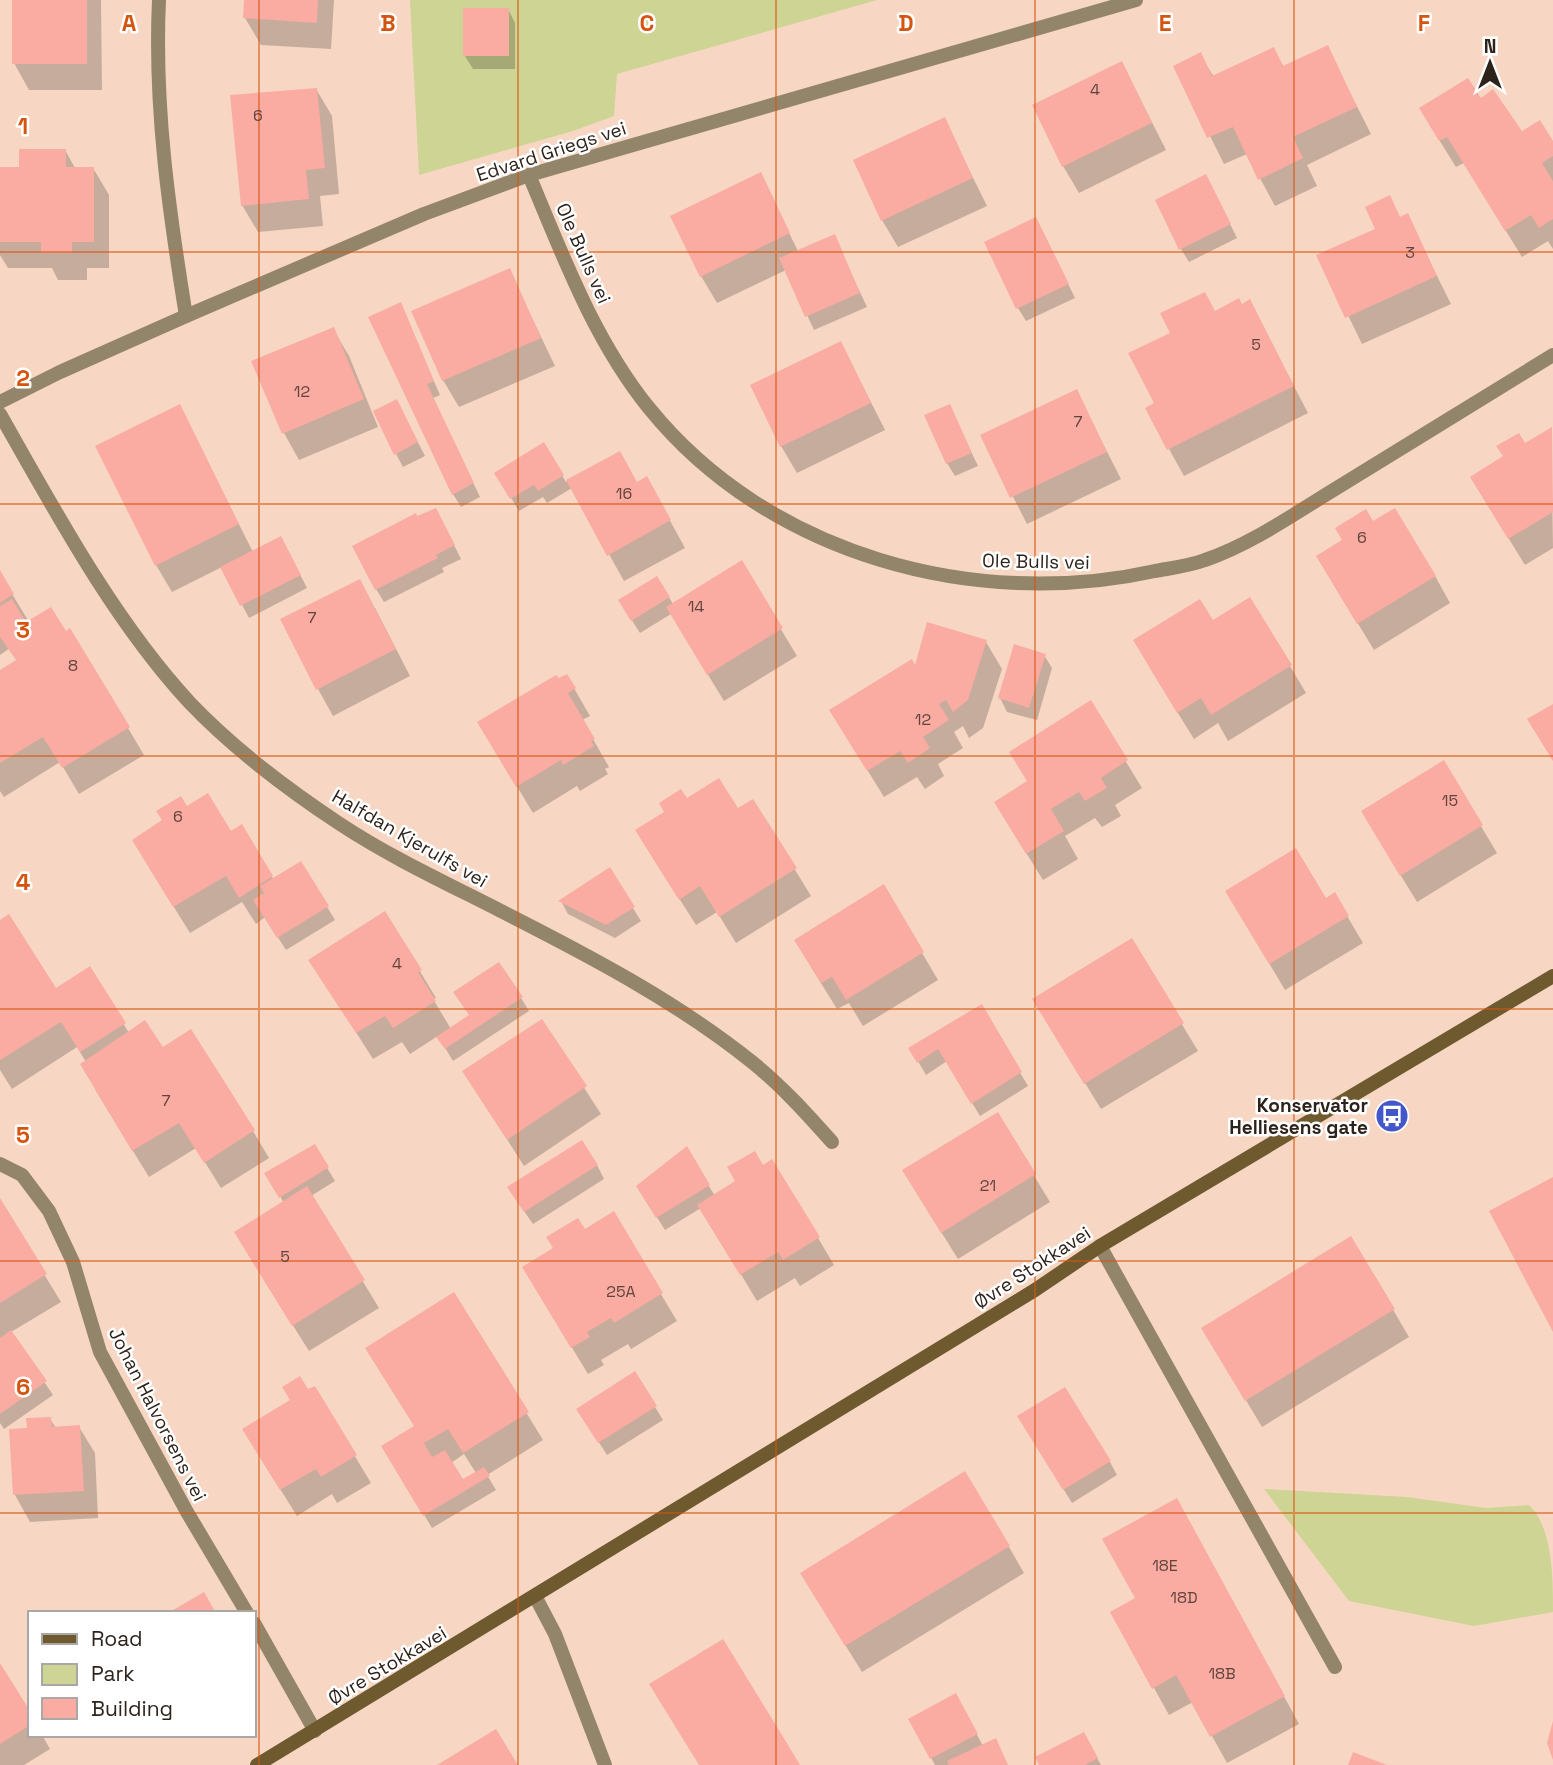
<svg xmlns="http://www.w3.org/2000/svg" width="1553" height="1765" font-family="'Space Grotesk',sans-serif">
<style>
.green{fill:#ced493}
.shadow{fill:#0003;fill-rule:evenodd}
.building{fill:#faaba2}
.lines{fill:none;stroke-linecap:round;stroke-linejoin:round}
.minor{stroke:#938569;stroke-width:14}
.secondary{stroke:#6f5a30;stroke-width:14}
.grid{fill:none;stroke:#d5540e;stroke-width:2;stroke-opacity:0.55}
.labels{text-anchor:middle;stroke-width:5;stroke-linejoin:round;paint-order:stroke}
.number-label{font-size:16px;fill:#61453d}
.street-label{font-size:19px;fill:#2e231b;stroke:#fff}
.poi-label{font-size:19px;font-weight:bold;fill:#2e231b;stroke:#fff;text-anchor:end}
.grid-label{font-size:23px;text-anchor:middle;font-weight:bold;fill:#d5540e;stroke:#fff;stroke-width:5;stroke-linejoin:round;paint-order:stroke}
</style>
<rect width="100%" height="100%" fill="#f7d7c3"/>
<g class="green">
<polygon points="410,0 877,0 617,74 614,116 573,131 419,175"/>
<path d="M1264 1489 1407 1497 1486 1508 1529 1505C1553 1528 1553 1578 1553 1612L1474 1626 1349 1601Z"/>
</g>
<g class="shadow">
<polygon points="13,0 101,0 102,90 29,90 14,63"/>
<polygon points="246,0 334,0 331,49 261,45 245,18"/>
<polygon points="508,9 515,23 515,69 473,69 465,56"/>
<polygon points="1327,47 1371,134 1307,165 1317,186 1275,206 1247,154 1224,164 1175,66 1200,55 1214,77 1273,49 1284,67"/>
<polygon points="1122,63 1166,150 1079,193 1063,166"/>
<polygon points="316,89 332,116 339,194 320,196 323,226 258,232 242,205"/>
<polygon points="944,119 987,206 898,247 882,220"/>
<polygon points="1522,134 1553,144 1553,249 1548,241 1522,257 1464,163 1456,167 1436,135"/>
<polygon points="65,150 75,168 93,168 109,195 109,268 87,268 87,280 58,280 52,268 8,268 0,255 0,170 21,168"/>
<polygon points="760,175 798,251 834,237 867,307 814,330 786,270 717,303 701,276"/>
<polygon points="1213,190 1237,238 1189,262 1181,249"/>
<polygon points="1389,198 1401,219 1407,216 1451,304 1362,344 1319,256 1377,230"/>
<polygon points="1043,233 1075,298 1026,321 1018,308"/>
<polygon points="509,270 555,366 459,407 443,380"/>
<polygon points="1250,302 1308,413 1184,476 1169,449 1156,404 1215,312"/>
<polygon points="400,304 440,395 433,398 480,497 461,507 453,494"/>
<polygon points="333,329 349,356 378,427 299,460 284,433 253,362"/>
<polygon points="841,343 885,430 797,473 781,446"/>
<polygon points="1076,391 1121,479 1027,524 982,436"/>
<polygon points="179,406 253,552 288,551 307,588 249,618 222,567 172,592 156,565"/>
<polygon points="949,406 978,466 955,476 947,463"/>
<polygon points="404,415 425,456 403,467 396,454"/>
<polygon points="1551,429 1553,548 1525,565 1488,505 1524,445"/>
<polygon points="544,445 566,482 620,453 637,484 662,506 685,548 624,581 572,488 547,503 543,497 519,511 496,473"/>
<polygon points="417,518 443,523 461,559 442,568 444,572 384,602 376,589"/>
<polygon points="1373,524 1435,576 1450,603 1374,650 1334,584"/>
<polygon points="741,563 797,656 724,701 671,614 640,633 628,614 657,578 673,604"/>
<polygon points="0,574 29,622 65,633 70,630 144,755 79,794 60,762 4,797 0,791 0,672 18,661 10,648 0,655"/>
<polygon points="375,608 410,676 333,716 318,689"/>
<polygon points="1212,623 1290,666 1306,693 1228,741 1218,723 1194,739 1150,668"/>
<polygon points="986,642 1002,669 983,728 969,738 963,726 954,732 963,748 938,764 944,776 925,789 917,777 884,797 847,737 916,669"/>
<polygon points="1044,655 1052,668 1037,720 1007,712 1000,698"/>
<polygon points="567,676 590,716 582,720 609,767 605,769 608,774 580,791 577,786 533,813 495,750 558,681"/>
<polygon points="1090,703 1142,788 1115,805 1121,816 1102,827 1095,818 1065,836 1078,859 1043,880 1012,830 1029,783"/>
<polygon points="1443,763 1497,853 1417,902 1378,838"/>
<polygon points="686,800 737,811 753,801 811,896 736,943 717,912 696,925 653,857"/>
<polygon points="186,809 231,833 241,827 274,880 301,864 335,920 286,950 265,917 256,924 242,902 190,933 149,867"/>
<polygon points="609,870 641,921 615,938 568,914 561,901"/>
<polygon points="883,887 938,980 863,1026 849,1003 837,1009 811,967"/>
<polygon points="1227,892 1326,900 1334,894 1363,943 1285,990"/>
<polygon points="385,913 436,998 433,999 451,1029 521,998 529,1011 453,1061 438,1036 410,1054 402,1042 373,1059 310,960"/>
<polygon points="0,922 56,991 90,969 129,1033 162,1050 253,1131 269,1158 221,1188 196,1148 149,1177 96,1091 86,1062 77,1047 12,1089 0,1070"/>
<polygon points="1131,940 1198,1051 1101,1109 1050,1026"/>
<polygon points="981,1007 1028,1086 980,1116 947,1061 926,1075 911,1049"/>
<polygon points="541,1021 601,1114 524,1166 464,1072"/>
<polygon points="997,1115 1050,1202 958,1259 920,1198"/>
<polygon points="314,1146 335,1181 311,1196 379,1308 309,1351 252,1260 284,1203 267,1174"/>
<polygon points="686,1149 715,1196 737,1182 818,1238 834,1265 800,1286 795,1278 757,1301 701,1208 665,1230 646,1200"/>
<polygon points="597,1165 604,1179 533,1224 517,1201"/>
<polygon points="0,1202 61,1302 11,1332 53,1395 4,1429 0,1423"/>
<polygon points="613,1214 677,1321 631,1349 628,1344 601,1360 604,1365 588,1374 540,1295 555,1249"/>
<polygon points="1351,1238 1409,1337 1262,1427 1219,1355"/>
<path d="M454 1295 543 1440 487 1475 496 1490 432 1528 383 1446 415 1427ZM464 1454 476 1473 463 1481 451 1463Z"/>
<polygon points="314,1388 371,1483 337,1503 332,1494 297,1516 260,1457 308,1392"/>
<polygon points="655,1407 663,1420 607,1455 586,1422"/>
<polygon points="50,1419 56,1428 79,1427 95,1453 98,1518 30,1522 15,1495 29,1429"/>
<polygon points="1027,1430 1110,1462 1117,1475 1072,1503"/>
<polygon points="1192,1527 1299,1724 1227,1763 1193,1702 1169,1715 1154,1688 1137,1599"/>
<polygon points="1009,1547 1024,1573 862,1672 818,1601"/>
<polygon points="0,1668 30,1715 30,1735 42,1735 50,1749 24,1765 0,1765"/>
<polygon points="956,1696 983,1746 1008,1765 935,1765 911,1720"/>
<polygon points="1091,1747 1101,1765 1041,1765"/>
</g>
<g class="building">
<rect x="12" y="0" width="75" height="64"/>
<polygon points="244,0 318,0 317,23 243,18"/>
<rect x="463" y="8" width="46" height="48"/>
<polygon points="1328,45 1357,107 1293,137 1303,158 1258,180 1233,127 1207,138 1173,66 1201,52 1212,76 1274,47 1283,66"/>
<polygon points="1122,61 1152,123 1062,167 1032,105"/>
<polygon points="1468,78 1481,98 1493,89 1522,131 1540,120 1553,141 1553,156 1542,163 1553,181 1553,219 1539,228 1531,215 1505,231 1447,137 1439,141 1419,108"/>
<polygon points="317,88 325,168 306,170 309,199 241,206 230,95"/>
<polygon points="945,117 973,178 881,221 853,160"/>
<polygon points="19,149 66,149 66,167 94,167 94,242 72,242 72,253 41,253 41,242 0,242 0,167 19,167"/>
<polygon points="761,172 790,233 700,277 670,216"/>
<polygon points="1206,174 1231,224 1179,250 1155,200"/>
<polygon points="1390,195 1400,217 1408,213 1437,276 1345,318 1316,255 1375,229 1365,207"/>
<polygon points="1036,217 1069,284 1016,309 984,242"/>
<polygon points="835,234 860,293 805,317 779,258"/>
<polygon points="510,268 541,338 442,381 411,311"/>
<polygon points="1205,292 1215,311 1239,298 1242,304 1250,299 1294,386 1167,450 1145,408 1154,403 1128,353 1170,333 1160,313"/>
<polygon points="401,302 434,381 427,384 474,483 452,495 368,317"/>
<polygon points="334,327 364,399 282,434 251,361"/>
<polygon points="841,341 871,403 780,447 750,385"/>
<polygon points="1077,389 1107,452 1010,498 980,435"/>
<polygon points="397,399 418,442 394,455 373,411"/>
<polygon points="180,404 239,524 155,566 95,446"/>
<polygon points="950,404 972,453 946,464 924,415"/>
<polygon points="1552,427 1553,512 1508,539 1470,477 1503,456 1496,446 1519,433 1525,443"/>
<polygon points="544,442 564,475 538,491 534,485 510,499 494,473"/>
<polygon points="620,451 637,482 647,476 671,520 607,556 566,480"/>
<polygon points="436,508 455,545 436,555 438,558 375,590 352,546 416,513 417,516"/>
<polygon points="1395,508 1436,576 1357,624 1316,556 1342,540 1335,528 1366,509 1373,521"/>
<polygon points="281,536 301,575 240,606 220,567"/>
<polygon points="742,560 783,628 707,675 666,607"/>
<polygon points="0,570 14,594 0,603"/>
<polygon points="657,576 670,597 631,621 618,600"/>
<polygon points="360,579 396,649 316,690 280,619"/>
<polygon points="1250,597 1292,665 1211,715 1201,698 1177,713 1133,640 1200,599 1213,620"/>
<polygon points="12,599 26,622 51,607 66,631 70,628 130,727 62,768 43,737 0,763 0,670 16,660 0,637 0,606"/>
<polygon points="927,622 987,640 968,700 953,712 946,700 939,704 949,720 923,737 930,748 908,763 900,751 867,771 829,710 912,659 915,665"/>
<polygon points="1014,644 1046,654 1029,708 998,698"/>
<polygon points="567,674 576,688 568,693 595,739 591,741 594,746 563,765 561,760 516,787 477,722 556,675 559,678"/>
<polygon points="1091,700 1128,760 1101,778 1107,788 1085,801 1079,792 1051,809 1064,831 1026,854 994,802 1027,781 1009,752"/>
<polygon points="1553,704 1553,761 1527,719"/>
<polygon points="1444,760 1483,825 1400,876 1361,811"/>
<polygon points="719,778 738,808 753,799 797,868 719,917 700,886 679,900 635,830 664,812 659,803 681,789 687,798"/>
<polygon points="208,793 231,831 242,824 273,876 239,898 226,876 173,907 132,840 162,820 156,811 181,796 187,806"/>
<polygon points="1296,848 1326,898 1335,892 1349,916 1269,964 1225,891"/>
<polygon points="301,861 329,906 277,938 253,900 264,893 260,886"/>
<polygon points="610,867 635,907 606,925 558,901"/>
<polygon points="884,884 924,952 846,1000 832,977 821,983 794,940"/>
<polygon points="385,911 422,970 418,972 436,1001 393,1028 385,1016 356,1033 308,960"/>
<polygon points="9,914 56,988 90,966 126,1023 80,1052 61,1022 0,1060 0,920"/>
<polygon points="1132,938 1184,1023 1084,1084 1032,999"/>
<polygon points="499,962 523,997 445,1049 436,1037 469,1015 453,992"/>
<polygon points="982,1004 1022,1072 971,1104 938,1049 917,1063 908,1048"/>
<polygon points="542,1019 587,1086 507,1140 462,1071"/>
<polygon points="145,1020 163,1047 191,1029 255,1130 204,1163 179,1123 132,1151 80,1064"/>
<polygon points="998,1112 1036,1174 941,1233 902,1170"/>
<polygon points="582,1140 598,1165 524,1212 507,1187"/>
<polygon points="315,1144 329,1167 279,1198 264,1173"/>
<polygon points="687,1146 710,1185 656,1218 636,1186"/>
<polygon points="755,1151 763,1165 772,1159 820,1237 783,1260 778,1252 740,1275 697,1205 735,1181 727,1167"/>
<polygon points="1553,1177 1553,1332 1489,1211"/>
<polygon points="307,1186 365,1280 292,1326 234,1232"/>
<polygon points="0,1198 47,1274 0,1303"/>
<polygon points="614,1211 663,1293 614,1323 611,1318 587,1332 590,1337 571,1348 522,1267 553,1248 546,1237 578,1218 585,1229"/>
<polygon points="1351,1236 1395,1309 1245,1401 1201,1328"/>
<polygon points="454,1292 529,1412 463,1453 448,1429 424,1443 432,1457 445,1450 463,1479 484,1467 490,1476 423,1516 381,1446 414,1426 365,1348"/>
<polygon points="11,1330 47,1381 0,1414 0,1338"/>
<polygon points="635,1371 657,1406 598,1443 576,1409"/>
<polygon points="300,1376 308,1389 315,1386 357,1455 321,1477 316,1469 280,1490 242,1429 290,1400 282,1387"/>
<polygon points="1065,1387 1111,1461 1063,1490 1017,1416"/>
<polygon points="51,1417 52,1427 80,1425 84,1491 13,1495 9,1429 27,1428 26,1418"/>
<polygon points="965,1471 1010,1546 845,1646 800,1573"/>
<polygon points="1177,1498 1285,1696 1210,1737 1176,1675 1152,1689 1110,1612 1135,1598 1102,1539"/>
<polygon points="204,1592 216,1613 168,1613"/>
<polygon points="723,1639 782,1735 800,1765 699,1765 649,1684"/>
<polygon points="0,1663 30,1711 30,1725 0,1744"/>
<polygon points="956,1693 978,1734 930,1759 908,1719"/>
<polygon points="1553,1721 1553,1760 1547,1743"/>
<polygon points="496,1729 518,1765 437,1765"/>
<polygon points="1084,1732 1098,1758 1085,1765 1039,1765 1035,1757"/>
<polygon points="996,1738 1008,1765 949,1765 947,1761"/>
<polygon points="1353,1752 1387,1765 1348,1765"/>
</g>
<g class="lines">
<g class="minor">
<path d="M159 0C154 107 169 211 186 316"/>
<path d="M529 175C563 256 594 340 649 408 768 555 975 611 1155 571 1171 568 1189 566 1205 560 1252 544 1297 512 1340 486 1411 442 1482 399 1553 355"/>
<polyline points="0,402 60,372 186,316 424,214 529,175 1136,0"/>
<path d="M0 414C55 511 114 621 190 703 234 749 287 789 340 824 390 857 446 883 499 910 586 954 676 1001 752 1062 782 1086 807 1114 832 1142"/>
<polyline points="0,1164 22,1175 49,1211 73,1262 100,1352 187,1512 247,1613"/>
<polyline points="1100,1246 1335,1667"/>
<polyline points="535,1596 555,1634 605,1765"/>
<polyline points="254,1623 315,1731"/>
</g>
<polyline class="secondary" points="257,1765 1035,1290 1100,1246 1553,976"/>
</g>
<path class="grid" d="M259 0V1765M518 0V1765M776 0V1765M1035 0V1765M1294 0V1765M0 252H1553M0 504H1553M0 756H1553M0 1009H1553M0 1261H1553M0 1513H1553"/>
<defs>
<symbol id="bus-disc" viewBox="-11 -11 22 22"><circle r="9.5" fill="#4357cb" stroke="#fff"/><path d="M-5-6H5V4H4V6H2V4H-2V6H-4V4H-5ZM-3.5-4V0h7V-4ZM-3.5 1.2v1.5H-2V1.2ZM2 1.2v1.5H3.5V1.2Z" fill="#fff"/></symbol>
</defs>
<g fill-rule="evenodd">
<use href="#bus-disc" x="1373" y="1097" width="38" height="38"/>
</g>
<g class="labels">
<g class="number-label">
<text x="1095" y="95">4</text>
<text x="258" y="121">6</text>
<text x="1410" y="258">3</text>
<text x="1256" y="350">5</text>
<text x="302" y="397">12</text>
<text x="1078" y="427">7</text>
<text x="624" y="499">16</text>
<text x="1362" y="543">6</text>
<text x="696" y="612">14</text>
<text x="312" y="623">7</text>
<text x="73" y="671">8</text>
<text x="923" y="725">12</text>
<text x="1450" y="806">15</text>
<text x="178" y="822">6</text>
<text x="397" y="969">4</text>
<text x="166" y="1106">7</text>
<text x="988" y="1191">21</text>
<text x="285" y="1262">5</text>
<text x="621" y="1297">25A</text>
<text x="1165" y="1571">18E</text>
<text x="1184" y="1603">18D</text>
<text x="1222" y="1679">18B</text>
</g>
<g class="street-label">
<text transform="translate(551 151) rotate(-18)" y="7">Edvard Griegs vei</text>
<text transform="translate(584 253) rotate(66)" y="7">Ole Bulls vei</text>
<text transform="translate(1036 561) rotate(1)" y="7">Ole Bulls vei</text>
<text transform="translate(410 838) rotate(30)" y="7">Halfdan Kjerulfs vei</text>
<text transform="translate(1032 1267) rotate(-33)" y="7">Øvre Stokkavei</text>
<text transform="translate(158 1414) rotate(63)" y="7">Johan Halvorsens vei</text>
<text transform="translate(387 1665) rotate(-31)" y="7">Øvre Stokkavei</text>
</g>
<g class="poi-label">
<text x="1368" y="1112">Konservator<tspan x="1368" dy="22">Helliesens gate</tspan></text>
</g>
</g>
<g class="grid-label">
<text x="129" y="31">A</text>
<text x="388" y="31">B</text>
<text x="647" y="31">C</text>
<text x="906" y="31">D</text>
<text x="1165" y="31">E</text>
<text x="1424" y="31">F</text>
<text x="23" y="134">1</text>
<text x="23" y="386">2</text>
<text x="23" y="638">3</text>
<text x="23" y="890">4</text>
<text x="23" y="1143">5</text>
<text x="23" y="1395">6</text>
</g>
<rect x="28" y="1611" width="228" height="126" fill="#ffffff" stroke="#aba7a4" stroke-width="2"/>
<rect x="42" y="1634" width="35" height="10" fill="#6f5a30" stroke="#aba7a4" stroke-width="2"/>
<text x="91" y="1646" font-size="21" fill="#2e231b">Road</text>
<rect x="42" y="1664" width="35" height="21" fill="#ced493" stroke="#aba7a4" stroke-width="2"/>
<text x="91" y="1681" font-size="21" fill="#2e231b">Park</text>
<rect x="42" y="1698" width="35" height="21" fill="#faaba2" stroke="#aba7a4" stroke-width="2"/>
<text x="91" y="1716" font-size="21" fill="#2e231b">Building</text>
<g transform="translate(1490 63)" stroke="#ffffff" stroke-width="5" paint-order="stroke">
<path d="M0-5L12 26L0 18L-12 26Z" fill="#2e231b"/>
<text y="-10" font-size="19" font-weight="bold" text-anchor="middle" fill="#2e231b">N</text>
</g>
</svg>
